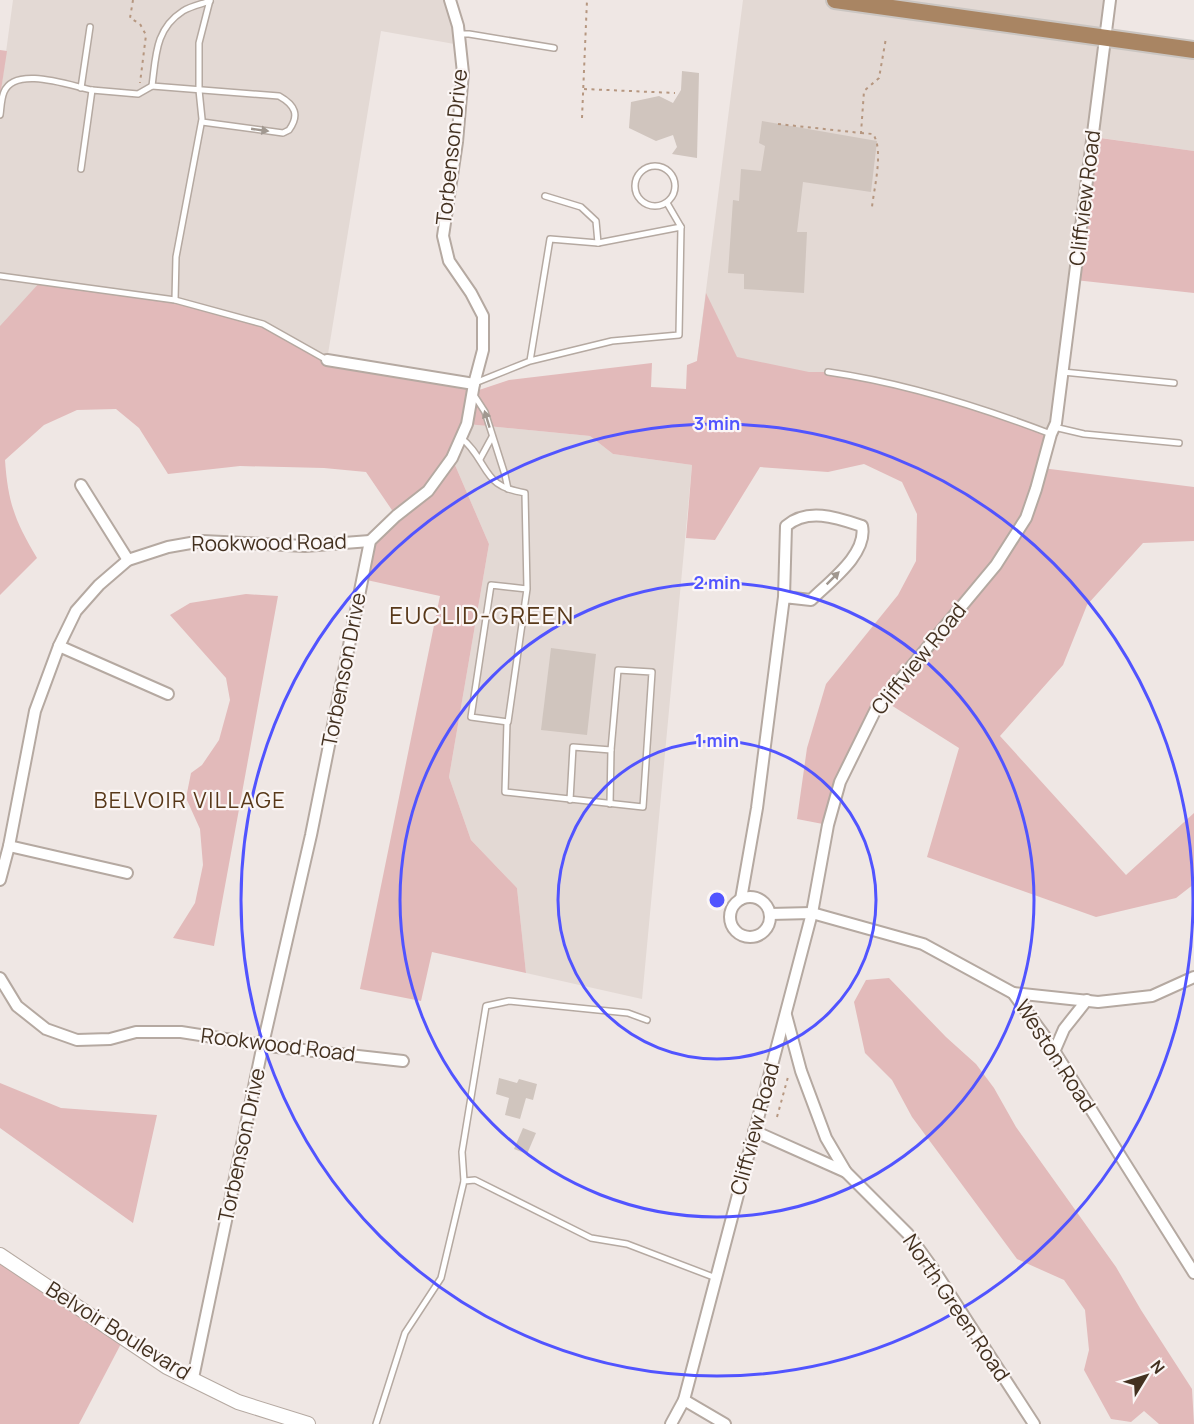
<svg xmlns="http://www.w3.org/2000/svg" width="1194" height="1424" font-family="Manrope,sans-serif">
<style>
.built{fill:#e3d9d4}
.green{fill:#e2baba}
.building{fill:#d0c5be}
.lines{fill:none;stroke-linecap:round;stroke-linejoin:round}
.service-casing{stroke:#b5a9a1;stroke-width:8}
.minor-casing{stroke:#b5a9a1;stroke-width:14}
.tertiary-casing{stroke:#b5a9a1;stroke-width:16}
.primary-casing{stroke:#cac5c1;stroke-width:20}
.path{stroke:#b69780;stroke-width:2;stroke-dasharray:3 4.5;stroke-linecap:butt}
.service{stroke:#fff;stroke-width:5}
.minor{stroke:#fff;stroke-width:10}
.tertiary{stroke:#fff;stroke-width:14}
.primary{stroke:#a98563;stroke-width:16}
.oneway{fill:#a19890}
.ring{fill:none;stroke:#5154ff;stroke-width:3}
.labels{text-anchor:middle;stroke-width:4.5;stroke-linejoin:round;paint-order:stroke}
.street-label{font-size:21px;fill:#433120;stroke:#fbf6f5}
.neighbourhood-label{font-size:22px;letter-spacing:1.5px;fill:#583819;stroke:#fbf6f5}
.quarter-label{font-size:24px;letter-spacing:1.5px;fill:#583819;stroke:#fbf6f5}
.centre{fill:#5154ff;stroke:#fbf6f5;stroke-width:3}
.ring-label{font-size:18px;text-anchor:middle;font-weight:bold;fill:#5154ff;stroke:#fbf6f5;stroke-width:4.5;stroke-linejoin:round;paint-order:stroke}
</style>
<rect width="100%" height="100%" fill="#efe7e4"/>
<g class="built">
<polygon points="13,0 450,0 460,45 381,31 327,360 0,326 0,97"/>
<polygon points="743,0 1110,0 1107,39 1194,50 1194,151 1094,137 1051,434 692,400"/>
<polygon points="467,424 590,436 613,454 692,465 642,999 526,973 517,888 471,840 449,777 489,544 452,458"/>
</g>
<g class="green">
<polygon points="0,50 7,51 0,97"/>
<polygon points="1093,137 1194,151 1194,293 1075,280"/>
<path d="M41 281 175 300 263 324 327 360 474 384 473 392 509 380 652 363 651 387 686 389 687 365 697 361 706 293 737 357 809 372H828L890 382 1051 434 1042 468 1194 487V541L1143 543 1087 605 1063 665 1000 736 1126 875 1194 813V884L1176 898 1096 917 927 857 959 748 883 700 876 709 828 825 797 819 807 748 826 684 898 595 916 561 917 514 902 482 864 464 828 472 760 467 715 540 686 538 692 465 613 454 590 436 467 424 452 458 489 544 449 777 471 840 517 888 526 973 432 952 421 1001 360 989 440 596 362 579 370 541 396 516 366 472 324 468 240 466 168 474 139 428 116 409 77 410 44 425 5 460C8 503 15 521 37 558L0 595V326Z"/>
<polygon points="246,594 278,596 214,946 173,938 195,903 203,865 200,829 186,798 191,773 202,765 219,740 230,700 226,678 170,615 190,603"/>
<polygon points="889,978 946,1037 976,1064 994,1088 1016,1127 1116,1267 1141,1310 1192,1389 1194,1424 1159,1424 1144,1411 1131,1422 1111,1419 1084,1370 1089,1350 1085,1310 1064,1280 1017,1259 912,1117 892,1080 865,1053 854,1002 866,980"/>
<polygon points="0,1083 61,1108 157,1115 133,1223 0,1128"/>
<polygon points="0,1255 124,1338 79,1424 0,1424"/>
</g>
<g class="building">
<polygon points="682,71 699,73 697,158 672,154 677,147 673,135 656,141 629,128 631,102 659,96 673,103 681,90"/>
<polygon points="762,121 877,141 871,192 803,182 797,232 807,232 804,293 744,289 744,274 728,273 733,200 739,201 741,169 761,171 765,146 759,143"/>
<polygon points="551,648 596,654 587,735 541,730"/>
<polygon points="499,1078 517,1083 519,1079 537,1084 533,1100 526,1098 520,1119 505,1115 509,1098 496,1094"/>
<polygon points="523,1128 536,1133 527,1154 514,1149"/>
</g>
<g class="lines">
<defs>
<g id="service">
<polyline points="459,34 469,34 554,48"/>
<polyline points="81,88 90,27"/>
<path d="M0 115C1 108 1 99 4 92 15 65 71 86 92 90"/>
<path d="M202 122 283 133 289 130C300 115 295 105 279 96L152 86C156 56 155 29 183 11 191 6 202 4 210 1"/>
<circle cx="655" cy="186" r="20"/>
<polyline points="81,169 92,90 138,94 152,86"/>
<polyline points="545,196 581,207 596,221 598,243"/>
<polyline points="667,203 681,227"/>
<polyline points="0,276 175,300 263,324 327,360"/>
<polyline points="175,300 176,257 202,119 199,90 199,43 210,0"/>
<path d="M828 372C905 383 978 406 1051 434"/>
<polyline points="1063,372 1174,383"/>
<polyline points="475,383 530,361 550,239 598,243 681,227 679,335 612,341 530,361"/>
<polyline points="474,395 485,412 505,475 508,489"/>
<polyline points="1054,427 1084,434 1179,443"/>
<path d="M461 438C478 450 484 474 497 483 505 489 515 491 525 493L527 589 508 722 471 717 491 585 527 589"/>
<polyline points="480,459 492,437"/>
<polyline points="507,722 505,792 643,807 652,672 618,670 611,750 573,747 570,800"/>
<polyline points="610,804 611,750"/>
<polyline points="464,1181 462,1152 486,1006 509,1001 628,1013 647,1020"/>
<polyline points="376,1424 405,1333 441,1278 464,1181 475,1180 591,1238 627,1244 716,1278"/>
</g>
<g id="minor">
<polyline points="327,360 474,384"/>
<polyline points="81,485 128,560"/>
<polyline points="59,646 168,694"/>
<polyline points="9,846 127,873"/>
<polyline points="0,880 9,846 35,711 59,646 76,611 99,585 128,560 168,547 202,541 305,546 370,541"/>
<circle cx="750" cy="917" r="20"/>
<path d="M741 899 757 808 784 597 786 526C808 507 838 518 862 526 868 554 829 582 811 600L784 597"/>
<polyline points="770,914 812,913 923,944 1013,993 1046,1038 1194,1273"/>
<polyline points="0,978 17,1006 46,1029 77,1040 110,1039 136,1032 181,1032 277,1047 403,1061"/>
<polyline points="1013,993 1098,1002 1152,996 1194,977"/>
<polyline points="786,1015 801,1071 826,1138 846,1172 908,1234 934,1270 1034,1424"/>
<polyline points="1054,1052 1064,1029 1087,1000"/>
<polyline points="754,1131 846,1172"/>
<polyline points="193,1378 263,1044 311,835 370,541 396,516 428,491 452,458 467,424 474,384 483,350 483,316 471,293 449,261 443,236 457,142 463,73 458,26 450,0"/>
<polyline points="684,1400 725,1424"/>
<polyline points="671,1424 684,1400 812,913 828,825 840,782 876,709 996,565 1026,518 1036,489 1051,434 1056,423 1110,0"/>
</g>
<polyline id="tertiary" points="0,1255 167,1367 238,1402 308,1424"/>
<polyline id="primary" points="835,0 1194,50"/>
</defs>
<use href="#service" class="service-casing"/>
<use href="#minor" class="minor-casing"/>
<use href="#tertiary" class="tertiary-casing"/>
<use href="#primary" class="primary-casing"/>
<g class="path">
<polyline points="133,0 130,18 140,24 146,35 140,83"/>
<polyline points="584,89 675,93"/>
<polyline points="582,118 587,0"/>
<polyline points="778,124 861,133 864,91 879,78 886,38"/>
<path d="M861 133 873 134C884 150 874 188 872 207"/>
<polyline points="777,1117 788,1077"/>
</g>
<use href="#service" class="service"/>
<use href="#minor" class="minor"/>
<use href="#tertiary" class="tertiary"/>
<use href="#primary" class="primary"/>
</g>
<defs><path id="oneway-solid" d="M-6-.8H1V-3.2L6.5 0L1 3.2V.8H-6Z" transform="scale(1.5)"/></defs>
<g class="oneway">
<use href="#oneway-solid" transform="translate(260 130) rotate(8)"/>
<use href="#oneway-solid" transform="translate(487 419) rotate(-107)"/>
<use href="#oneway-solid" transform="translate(833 578) rotate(-45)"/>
</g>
<g class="ring">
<circle cx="717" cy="900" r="159"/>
<circle cx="717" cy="900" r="317"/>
<circle cx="717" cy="900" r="476"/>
</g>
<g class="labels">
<g class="street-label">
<text transform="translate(452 147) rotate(-84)" y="7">Torbenson Drive</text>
<text transform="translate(1085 198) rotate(-83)" y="7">Cliffview Road</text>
<text transform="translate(269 543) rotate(-1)" y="7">Rookwood Road</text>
<text transform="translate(919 659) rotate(-51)" y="7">Cliffview Road</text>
<text transform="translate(344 670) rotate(-79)" y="7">Torbenson Drive</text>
<text transform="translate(278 1045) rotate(7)" y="7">Rookwood Road</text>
<text transform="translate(1055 1056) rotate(57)" y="7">Weston Road</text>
<text transform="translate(755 1129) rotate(-75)" y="7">Cliffview Road</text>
<text transform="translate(242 1145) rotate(-78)" y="7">Torbenson Drive</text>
<text transform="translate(956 1308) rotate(56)" y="7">North Green Road</text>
<text transform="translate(118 1331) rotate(32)" y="7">Belvoir Boulevard</text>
</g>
<g class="neighbourhood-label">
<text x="190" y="808">BELVOIR VILLAGE</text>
</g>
<g class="quarter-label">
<text x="482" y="624">EUCLID-GREEN</text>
</g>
</g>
<circle cx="717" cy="900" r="9" class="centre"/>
<g class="ring-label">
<text x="717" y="430">3 min</text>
<text x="717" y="589">2 min</text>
<text x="717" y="747">1 min</text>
</g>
<g transform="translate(1146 1376) rotate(52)" stroke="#fbf6f5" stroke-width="4.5" paint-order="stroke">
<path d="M0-4.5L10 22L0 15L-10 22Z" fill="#433120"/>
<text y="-9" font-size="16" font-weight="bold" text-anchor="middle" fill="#433120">N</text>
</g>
</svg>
